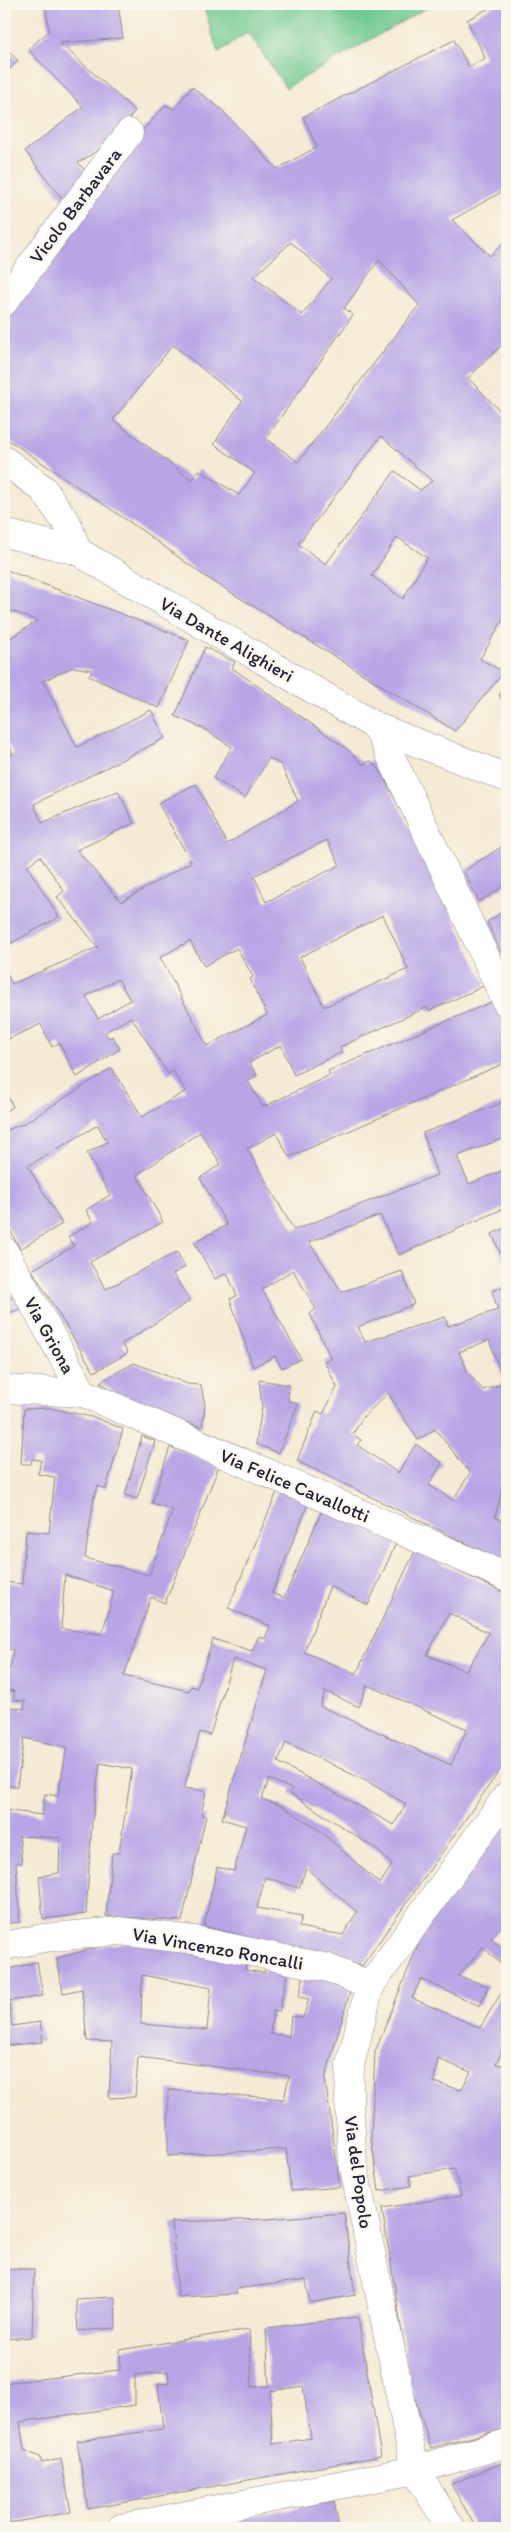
<svg xmlns="http://www.w3.org/2000/svg" width="511" height="2532" font-family="Itim,sans-serif">
<style>
.green{fill:#6fc990;stroke:#487666}
.building{fill:#b7a5e6;fill-rule:evenodd}
.lines{fill:none;stroke-linecap:round;stroke-linejoin:round}
.pedestrian-casing{stroke:#8c8687;stroke-width:29}
.minor-casing{stroke:#8c8687;stroke-width:29}
.pedestrian{stroke:#fff;stroke-width:28}
.minor{stroke:#fff;stroke-width:28}
.labels{text-anchor:middle;stroke-width:4.5;stroke-linejoin:round;paint-order:stroke}
.street-label{font-size:19px;fill:#22223b;stroke:#fbf7ec}
</style>
<rect width="100%" height="100%" fill="#fbf7ec"/>
<filter id="ink" filterUnits="userSpaceOnUse"><feTurbulence type="fractalNoise" baseFrequency=".02" numOctaves="2"/><feDisplacementMap in="SourceGraphic" scale="10" xChannelSelector="R" yChannelSelector="G"/><feConvolveMatrix kernelMatrix="1 2 1 2 8 2 1 2 1" color-interpolation-filters="sRGB"/></filter>
<filter id="wash" filterUnits="userSpaceOnUse"><feTurbulence type="fractalNoise" baseFrequency=".0096" numOctaves="4" result="noise"/><feDisplacementMap in="SourceGraphic" scale="20" xChannelSelector="R" yChannelSelector="G"/><feGaussianBlur stdDeviation="1.12" result="paint"/><feColorMatrix in="noise" values="0 0 0 0 0 0 0 0 0 0 0 0 0 0 0 0 0 1.4 0 .05"/><feComposite in="paint" operator="in"/></filter>
<g filter="url(#wash)">
<rect width="100%" height="100%" fill="#f5ead3"/>
<polygon class="green" points="203,4 433,4 286,88 248,32 218,53"/>
<g id="blocks">
<g class="building">
<polygon points="45,4 118,4 123,38 60,43 135,111 109,143 78,163 91,176 68,206 25,151 83,107 28,49 49,31"/>
<path d="M497 4H507V189L452 220 490 256 507 240V340L468 378 507 418V613L480 659 504 672 455 731 203 575 140 529 4 437V318L44 260 143 130 166 105 174 109 192 87 221 109 277 169 317 147 303 117 454 40 469 67 485 58 467 20ZM291 242 331 279 302 315 254 277ZM379 260 419 305 298 462 266 438 353 315 344 308ZM173 345 242 401 214 444 255 473 239 495 199 470 192 480 113 420ZM381 436 432 481 420 490 395 471 326 564 298 544ZM397 537 427 558 403 599 372 576Z"/>
<polygon points="4,46 18,61 4,74"/>
<path d="M4 569 189 640 159 708 89 676 92 670 73 667 43 681 77 747 151 710 165 738 34 804 42 823 118 791 134 823 77 850 121 902 191 862 158 803 196 784 227 844 298 801 281 765 269 758 245 798 213 778 232 747 204 729 175 716 205 647 235 662 232 668 347 749 363 764 371 761 381 772 407 822 486 985 429 1011 427 1007 340 1047 342 1052 294 1075 281 1045 249 1063 257 1075 248 1081 263 1107 330 1075 328 1071 494 1001 507 1030V1062L289 1157 276 1133 247 1149 294 1230 437 1175 423 1133 507 1101V1137L457 1156 469 1184 507 1169V1207L399 1255 380 1215 309 1242 342 1292 402 1271 414 1304 358 1327 365 1342 445 1317 448 1326 498 1310 492 1291 507 1285V1425H505L507 1490 502 1491 495 1517 507 1523V1563L297 1461 317 1411 323 1414 337 1387 324 1361 331 1359 310 1314 316 1309 293 1270 262 1289 301 1359 282 1368 275 1356 253 1367 230 1299 237 1296 227 1273 215 1279 194 1242 227 1225 200 1178 221 1164 200 1132 137 1175 163 1222 90 1262 106 1289 177 1252 185 1267 173 1274 190 1301 122 1344 128 1353 94 1372 32 1270 74 1246 68 1237 93 1222 86 1210 110 1195 87 1153 107 1142 98 1125 28 1166 62 1224 20 1249 4 1219V1131L25 1123 112 1068 142 1117 186 1091 173 1071 168 1074 131 1017 105 1032 108 1038 112 1036 120 1049 77 1077 59 1043 52 1047 41 1024 4 1041V976L7 974 12 984 98 947 57 897 64 891 40 856 27 866 59 917 4 947V917L7 916 4 909V759L13 754 4 734V642L37 621 4 608ZM327 840 340 865 266 902 254 876ZM383 915 408 969 324 1007 300 957ZM190 941 204 966 237 948 253 977 250 979 267 1015 207 1046 160 957ZM118 979 130 1000 98 1019 86 996ZM489 1340 505 1383 483 1390 468 1373 459 1352ZM388 1393 418 1440 435 1429 470 1473 453 1500 429 1485 442 1463 416 1444 398 1473 357 1445 361 1440 353 1434 363 1417Z"/>
<polygon points="507,687 507,703 499,695"/>
<polygon points="507,843 507,884 479,902 464,871"/>
<polygon points="507,909 507,965 487,922"/>
<polygon points="4,1087 13,1107 4,1112"/>
<polygon points="507,1227 507,1269 492,1234"/>
<polygon points="18,1293 25,1307 4,1315 4,1301"/>
<polygon points="134,1363 188,1384 201,1385 205,1406 202,1427 136,1407 100,1382"/>
<polygon points="259,1380 289,1385 288,1400 298,1404 279,1453 256,1444 262,1407"/>
<path d="M50 1408 96 1418 123 1429 106 1489 98 1486 94 1497 85 1558 149 1575 173 1510 152 1503 170 1447 219 1466 165 1603 151 1597 124 1676 189 1691 191 1686 197 1688 213 1639 252 1651 259 1636 265 1639 270 1626 228 1608 278 1490 309 1502 272 1593 284 1598 323 1508 396 1543 368 1605 330 1586 304 1652 356 1674 415 1551 507 1594V1760L362 1966 204 1926 217 1867 234 1871 246 1826 222 1819 267 1670 233 1659 210 1735 200 1732 184 1788 206 1791 201 1815 206 1816 182 1921 106 1916 112 1853H119L132 1769 100 1763 92 1822 86 1914 43 1919 39 1876 59 1873 60 1838 19 1836 22 1863H16L20 1922 4 1924V1810L42 1815 45 1794 58 1796 67 1747 24 1738 17 1786H4V1706L24 1709 25 1701 14 1700V1691L4 1690V1668L10 1669 13 1650 5 1649 8 1615 4 1614V1582L22 1584 26 1531 49 1533 55 1477 38 1474 41 1460 32 1459 31 1464H21L24 1409ZM65 1575 114 1591 102 1634 61 1629ZM449 1613 489 1633 466 1671 427 1655ZM367 1685 467 1729 451 1765 320 1706 325 1691 359 1707ZM286 1742 366 1781 406 1804 394 1825 278 1762ZM269 1779 292 1789 290 1793 376 1849 392 1865 380 1884 318 1829 282 1806 262 1799ZM306 1868 357 1912 343 1935 299 1927 302 1916 257 1908 265 1877 299 1888Z"/>
<polygon points="4,1411 9,1411 5,1459 4,1459"/>
<polygon points="142,1436 155,1441 137,1499 125,1495"/>
<path d="M507 1813V1929L503 1925 491 1938 507 1953V1963L504 1967 483 1947 458 1976 488 1986 480 2006 421 1979 412 1998 480 2028 507 1983V2041L496 2064 507 2066V2428L431 2448 410 2383 382 2208 461 2196 454 2169 409 2176 411 2186 379 2191 371 2137 375 2052 422 1935ZM438 2059 471 2072 461 2090 434 2082Z"/>
<path d="M135 1941 247 1957 245 1970 264 1973 268 1961 289 1966 279 2012 273 2011 270 2034 289 2036 291 2016 303 2018 309 1999 299 1997 305 1970 352 1985 325 2078 340 2187 291 2191 286 2149 168 2156V2090L284 2099 289 2076 138 2057 135 2097 109 2098 112 2042 87 2041 82 1989 63 1993 57 1958 107 1945ZM142 1975 211 1988 207 2030 141 2024Z"/>
<polygon points="37,1962 43,1996 9,2001 12,2026 40,2022 43,2042 4,2046 4,1970"/>
<polygon points="344,2213 355,2295 310,2303 306,2280 235,2289 237,2294 178,2297 172,2222 266,2219"/>
<polygon points="4,2269 34,2269 32,2337 4,2339"/>
<polygon points="115,2297 116,2328 78,2331 76,2299"/>
<path d="M358 2317 381 2456 88 2509 77 2441 163 2429 158 2384 169 2383 168 2371 135 2375V2405L20 2422 24 2450 40 2457 42 2463 61 2459 71 2512 4 2524V2383L120 2370V2350L249 2329 252 2387 269 2386 266 2328ZM303 2386 311 2438 273 2444 270 2391Z"/>
<polygon points="507,2461 507,2528 476,2528 451,2484"/>
<polygon points="334,2501 339,2528 188,2528 188,2527"/>
</g>
</g>
</g>
<g filter="url(#ink)">
<use href="#blocks" fill-opacity="0" stroke="#8c8687" stroke-width="1"/>
<g class="lines">
<defs>
<g id="pedestrian">
<polyline points="377,727 507,1003"/>
<polyline points="83,1393 507,1577"/>
<polyline points="507,1796 370,1986 350,2065 349,2102 353,2163 415,2470 507,2443"/>
<polyline points="4,1946 43,1938 119,1931 194,1940 328,1968 370,1986"/>
</g>
<g id="minor">
<polyline points="4,302 129,133"/>
<polyline points="4,460 43,489 68,525 77,551"/>
<polyline points="4,533 77,551 377,727 507,778"/>
<polyline points="4,1251 83,1393"/>
<polyline points="4,1389 83,1393"/>
<polyline points="121,2528 415,2470 451,2528"/>
</g>
</defs>
<use href="#pedestrian" class="pedestrian-casing"/>
<use href="#minor" class="minor-casing"/>
<use href="#pedestrian" class="pedestrian"/>
<use href="#minor" class="minor"/>
</g>
</g>
<g class="labels">
<g class="street-label">
<text transform="translate(75 205) rotate(-53)" y="7">Vicolo Barbavara</text>
<text transform="translate(227 639) rotate(30)" y="7">Via Dante Alighieri</text>
<text transform="translate(50 1335) rotate(61)" y="7">Via Griona</text>
<text transform="translate(295 1485) rotate(23)" y="7">Via Felice Cavallotti</text>
<text transform="translate(218 1948) rotate(10)" y="7">Via Vincenzo Roncalli</text>
<text transform="translate(359 2172) rotate(82)" y="7">Via del Popolo</text>
</g>
</g>
<rect width="511" height="2532" fill="none" stroke="#fbf7ec" stroke-width="20"/>
</svg>
